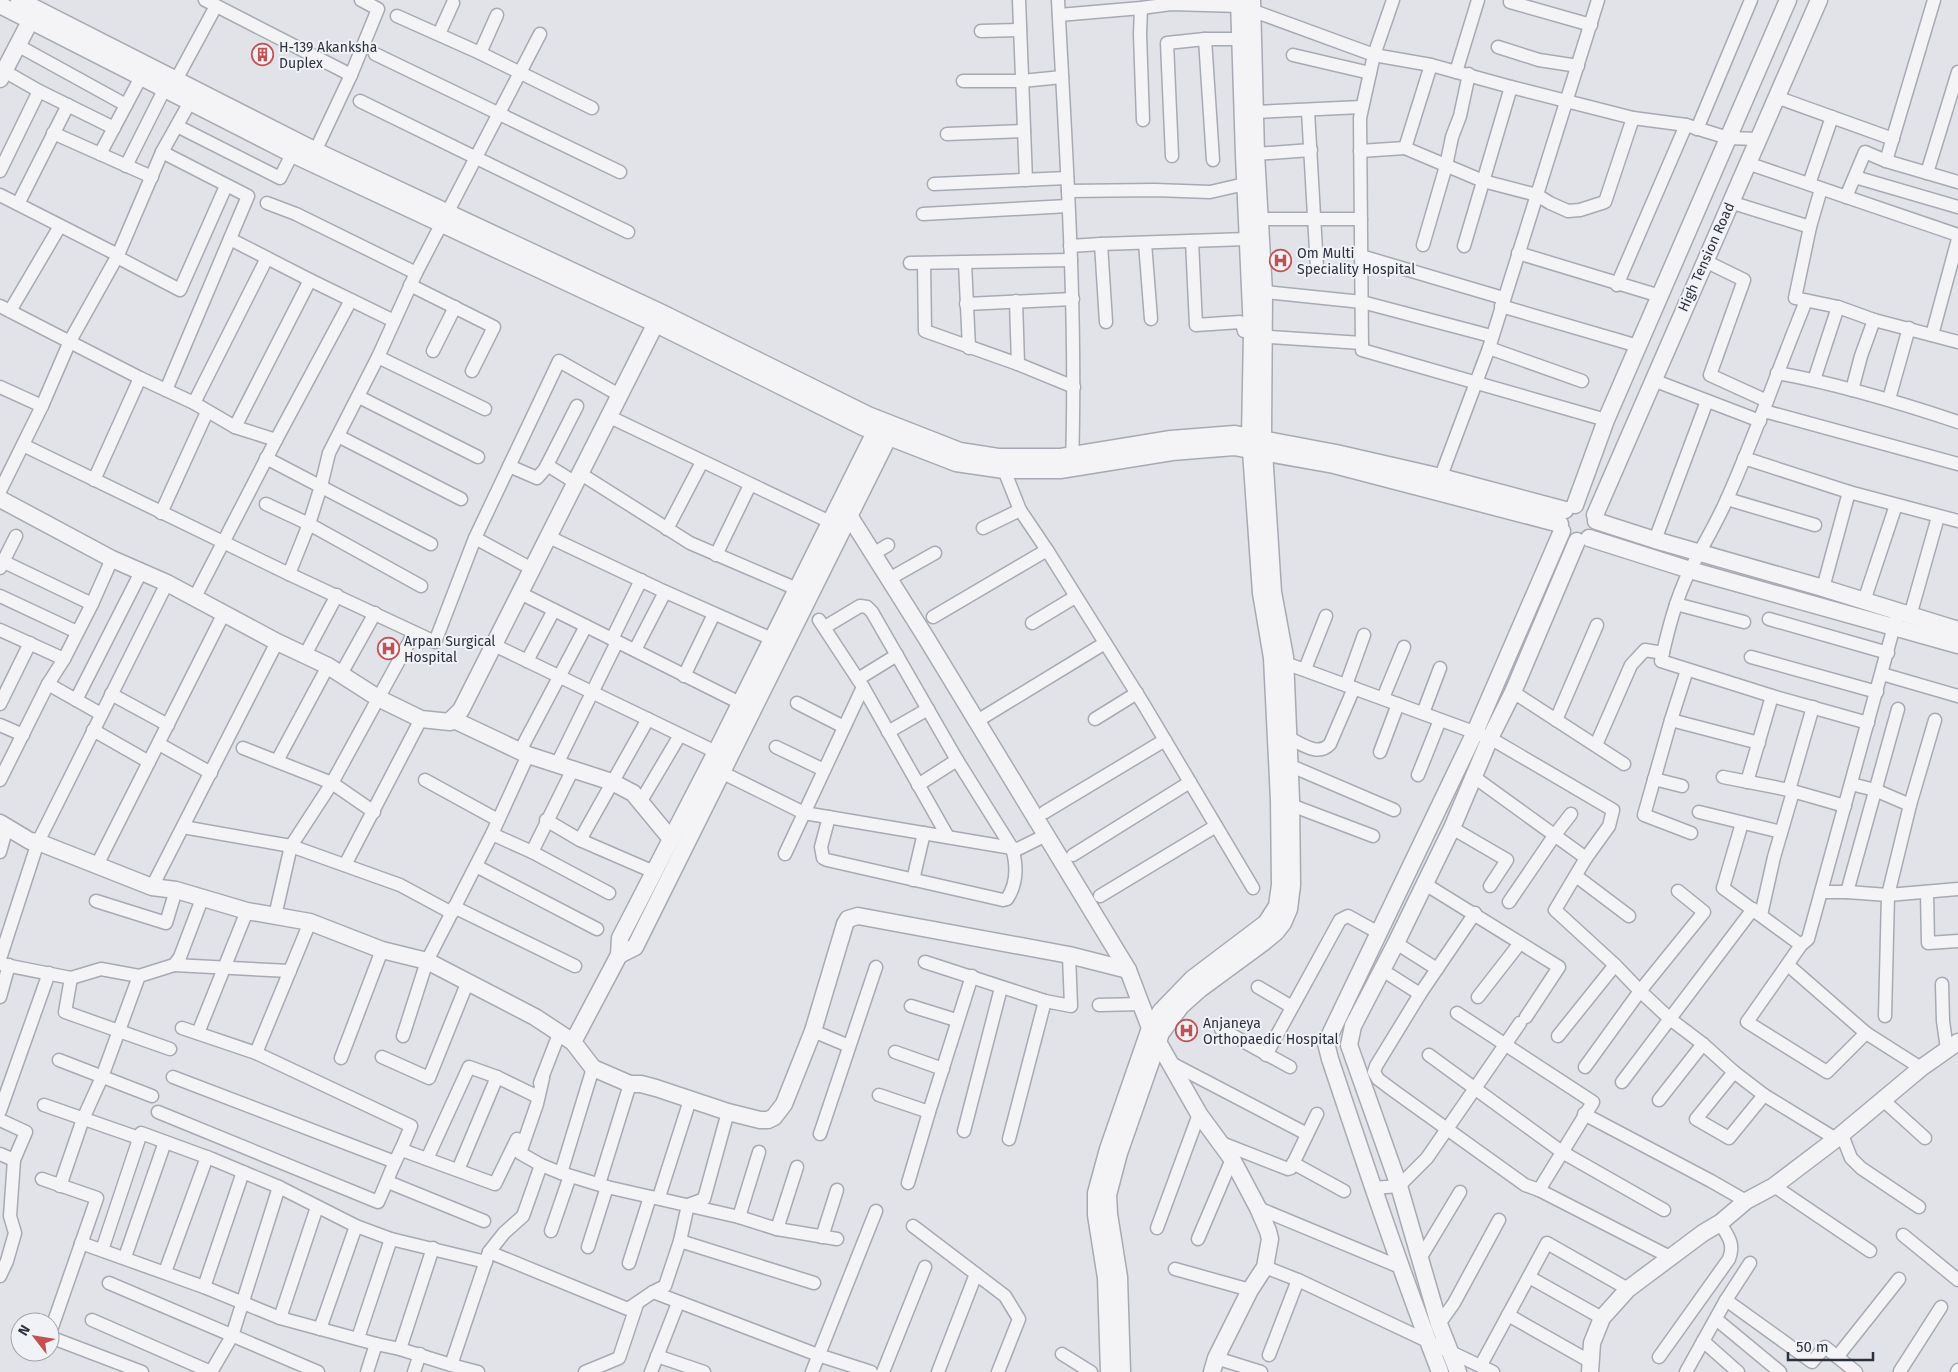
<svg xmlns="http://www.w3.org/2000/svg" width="1958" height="1372" font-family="'Fira Sans',sans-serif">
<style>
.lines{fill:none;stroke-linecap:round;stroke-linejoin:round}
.minor-casing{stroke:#a7aab3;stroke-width:15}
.tertiary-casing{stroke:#a7aab3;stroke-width:19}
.minor{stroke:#f4f4f7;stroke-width:12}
.tertiary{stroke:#f4f4f7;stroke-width:16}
.labels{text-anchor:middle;stroke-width:4;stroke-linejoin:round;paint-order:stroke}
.poi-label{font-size:14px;fill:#2b303f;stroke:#f1f2f6;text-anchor:start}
.street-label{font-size:14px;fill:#2b303f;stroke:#f1f2f6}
</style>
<rect width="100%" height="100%" fill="#e1e3e9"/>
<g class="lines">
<defs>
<g id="minor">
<polyline points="205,0 351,75"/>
<polyline points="1019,0 1026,180"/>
<path d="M1058 0C1066 154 1077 309 1072 464"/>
<polyline points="1393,0 1374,55 1360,118 1362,350 1606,420"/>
<polyline points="1510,2 1591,25"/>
<polyline points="1141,8 1140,34 1143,120"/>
<polyline points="1059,15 1141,8 1171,4 1240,6 1374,55 1431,65 1511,87 1633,118 1686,125 1728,138 1758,139"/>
<polyline points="397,16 480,53 592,108"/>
<polyline points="981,31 1020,30"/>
<polyline points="439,34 453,3"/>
<polyline points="1205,39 1213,160"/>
<polyline points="17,45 126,105"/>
<polyline points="1498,47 1539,60 1578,66"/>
<polyline points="480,53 497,15"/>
<polyline points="375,54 620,172"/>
<polyline points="1293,55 1370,73"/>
<polyline points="1431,65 1405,148 1483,181 1537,195 1550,203 1568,211 1580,210 1605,202 1633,118"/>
<polyline points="4,71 39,91 114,128"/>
<polyline points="1456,72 1478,0"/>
<polyline points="176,80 216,6"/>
<polyline points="963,81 1022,81 1062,77"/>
<polyline points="1776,97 1893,139"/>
<polyline points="360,101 628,232"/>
<polyline points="1308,111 1317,268"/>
<polyline points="1255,112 1362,107"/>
<polyline points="177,126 280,178 292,154"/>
<polyline points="1697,129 1751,0"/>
<polyline points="53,133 152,177"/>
<polyline points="947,134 1024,131"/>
<polyline points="1360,151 1405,148"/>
<polyline points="162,152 248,196 166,390"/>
<polyline points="100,154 141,77"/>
<polyline points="1256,154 1311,150"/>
<polyline points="1172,156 1167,43 1205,39 1240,39"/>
<polyline points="312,158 351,75 378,9 361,0"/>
<polyline points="1886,161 1934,0"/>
<polyline points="1747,163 1958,235"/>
<polyline points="126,166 165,88"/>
<polyline points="0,171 39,91"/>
<polyline points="1927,173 1958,72"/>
<polyline points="1855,177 1958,207"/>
<polyline points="934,184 1067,178"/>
<polyline points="1809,184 1832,117"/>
<polyline points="1821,189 1810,227 1795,298 1838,307 1874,320 1958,342"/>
<polyline points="1068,191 1155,190 1210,192 1245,184"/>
<polyline points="0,195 118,255"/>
<polyline points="1846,197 1865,152 1886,161 1958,182"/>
<polyline points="1730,202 1810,227"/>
<polyline points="267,203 296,214 416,273"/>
<polyline points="18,204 68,105"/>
<polyline points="923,214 1068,206"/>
<polyline points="1251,219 1361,219"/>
<polyline points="230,239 310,280 394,321"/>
<polyline points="1192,241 1196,325 1240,322 1242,324 1244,331 1252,332"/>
<polyline points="1145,243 1151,319"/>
<polyline points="1101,244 1106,322"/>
<polyline points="1423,245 1446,166 1452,137 1460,116 1469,74"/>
<polyline points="1070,246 1101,244 1247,239"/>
<polyline points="1464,246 1511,87"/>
<polyline points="1518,253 1660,296"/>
<polyline points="1361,256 1503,298"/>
<polyline points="117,257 180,290 226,186"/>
<polyline points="1705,261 1744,280 1710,375 1767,401"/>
<polyline points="910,263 1071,260"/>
<polyline points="965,263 969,348"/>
<polyline points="924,264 925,331 1018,364 1074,387"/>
<polyline points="410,285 494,327 472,371"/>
<polyline points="1617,285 1686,125"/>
<polyline points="1256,291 1362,302 1491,336"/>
<polyline points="1016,301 1018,364"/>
<path d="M1806 301C1779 367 1756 434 1727 499 1716 524 1702 547 1690 570 1676 598 1668 630 1661 661L1772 696 1868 723"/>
<polyline points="966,304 1073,299"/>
<polyline points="0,306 140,378 194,403 235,427 276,440 195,597"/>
<polyline points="1501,306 1638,346"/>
<polyline points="10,311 60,226"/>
<polyline points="1932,335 1958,239"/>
<polyline points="1255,336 1362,343"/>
<polyline points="1489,348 1582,381"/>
<polyline points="433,351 455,307"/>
<polyline points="378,357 485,409"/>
<path d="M1777 373C1839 384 1898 402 1958 422"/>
<polyline points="1653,380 1760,421"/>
<polyline points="1814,380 1838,307"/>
<polyline points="0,387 42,406"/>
<polyline points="1852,390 1861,356 1874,320"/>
<polyline points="359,397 478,457"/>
<polyline points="1889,399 1909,328"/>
<polyline points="194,403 267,258"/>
<polyline points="1764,411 1958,464"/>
<polyline points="610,417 830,522"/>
<polyline points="235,427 310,280"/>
<polyline points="338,436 461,499"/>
<polyline points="276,440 351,300"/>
<polyline points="23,445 289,574 435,642 475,538 559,361 621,396"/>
<polyline points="266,458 431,544"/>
<polyline points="1744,458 1849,492 1958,521"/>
<polyline points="547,465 576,483"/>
<polyline points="509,466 537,478 545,469 577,406"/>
<polyline points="1004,470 1020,510 1047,550 1144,705 1253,888"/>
<polyline points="581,474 690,543 797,589"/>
<polyline points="94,480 140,378"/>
<polyline points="1438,484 1489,348 1598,0"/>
<polyline points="0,491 42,406 70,341 118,255 162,152 190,102"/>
<polyline points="1727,499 1815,525"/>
<polyline points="266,504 309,524 421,586"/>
<polyline points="161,513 207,412"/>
<polyline points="983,528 1020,510"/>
<polyline points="667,529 702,462"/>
<polyline points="549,537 659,589 772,639"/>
<polyline points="475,538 532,569"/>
<polyline points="1655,540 1707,401"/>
<polyline points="873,554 888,545"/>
<polyline points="716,555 750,485"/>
<polyline points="0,560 92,604"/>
<polyline points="0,568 16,536"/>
<polyline points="289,574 309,524 321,486 329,453 378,357 416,273 540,34"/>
<polyline points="889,579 935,553"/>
<polyline points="1823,588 1849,492"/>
<polyline points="520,593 740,703"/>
<polyline points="0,596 77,632"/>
<polyline points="1864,601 1896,505"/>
<polyline points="1676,604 1744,622"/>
<polyline points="1910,616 1938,517"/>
<polyline points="933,617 1047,550"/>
<polyline points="1769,619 1888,653"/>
<polyline points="819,620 863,687 948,837"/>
<polyline points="1032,623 1075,597"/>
<path d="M825 627 860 606 867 607 872 612 957 760 1012 848C1017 865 1017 884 1007 899L1003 900 827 860 823 858 821 847 829 817"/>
<polyline points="0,630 64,659"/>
<polyline points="612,639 641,580"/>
<polyline points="494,645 716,752"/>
<polyline points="635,650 665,592"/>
<polyline points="305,655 337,595"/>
<polyline points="1751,657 1877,692"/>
<polyline points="1277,660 1490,738 1613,810 1609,826 1586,858 1555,910 1615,965 1640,991 1670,1019 1703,1044 1734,1072 1764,1095 1836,1139"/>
<polyline points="527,661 554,610"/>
<polyline points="1305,669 1326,616"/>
<polyline points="1687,670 1671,720 1644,815 1691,833"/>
<polyline points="341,674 375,613"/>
<polyline points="1882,674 1958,696"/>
<polyline points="684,676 714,614"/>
<polyline points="858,679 897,655"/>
<polyline points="48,684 101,714"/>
<polyline points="1346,685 1364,635"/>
<polyline points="1513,692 1624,764"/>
<polyline points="111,694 168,725"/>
<polyline points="1383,698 1404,647"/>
<polyline points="76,700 141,572"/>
<polyline points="797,703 844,727"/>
<polyline points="0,704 30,643"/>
<polyline points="1423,713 1440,668"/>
<polyline points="1095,719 1137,693"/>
<polyline points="1556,720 1597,625"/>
<polyline points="1671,720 1759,743"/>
<polyline points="977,721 1105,643"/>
<polyline points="0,725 23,735"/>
<polyline points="93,730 149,762"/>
<polyline points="888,732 928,709"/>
<path d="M1289 738C1302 744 1318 757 1330 744L1354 688"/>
<polyline points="159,744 211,773"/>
<polyline points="1596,745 1631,665 1645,650 1663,653"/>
<polyline points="776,747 824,770"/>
<polyline points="243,748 332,783 374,812"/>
<polyline points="520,751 586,626"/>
<polyline points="1380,752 1398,704"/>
<polyline points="277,761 328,666"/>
<polyline points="1284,763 1394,810"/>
<polyline points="557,764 617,642"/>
<polyline points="715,769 804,813 1012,848 1018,849 1046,835"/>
<polyline points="1418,775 1440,720"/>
<polyline points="1474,777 1586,858"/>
<polyline points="1723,777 1789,790 1845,806"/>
<polyline points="1654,779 1682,786"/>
<polyline points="0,780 48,684 64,659 92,604 112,559"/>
<polyline points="425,780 498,820"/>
<polyline points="1747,782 1772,696"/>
<polyline points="1851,784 1875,790 1910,805"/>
<polyline points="918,785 957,760"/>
<polyline points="1789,790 1813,707"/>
<polyline points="641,801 680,735"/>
<polyline points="1291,805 1373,836"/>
<polyline points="1045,812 1165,740"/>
<polyline points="1699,812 1781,832"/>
<polyline points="546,820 580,840 654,872"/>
<polyline points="1742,823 1723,888 1801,945"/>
<polyline points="183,827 291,846 400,885 452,913"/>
<polyline points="1452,828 1507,860 1490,886"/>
<polyline points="492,834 532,852 609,893"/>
<polyline points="580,840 648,719"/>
<polyline points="0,852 7,827"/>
<polyline points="532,852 573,769"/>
<polyline points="785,854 863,687"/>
<polyline points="1073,855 1190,782"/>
<polyline points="97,865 224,613"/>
<polyline points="345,865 421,719"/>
<polyline points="476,866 597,929"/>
<polyline points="1576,876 1629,916"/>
<polyline points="913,880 924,833"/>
<polyline points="1425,884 1559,967 1526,1017"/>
<polyline points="152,887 277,642"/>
<polyline points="1821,892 1847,892 1888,895 1958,889"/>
<polyline points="1847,892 1898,709"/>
<polyline points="1927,892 1928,943 1958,941"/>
<polyline points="1100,896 1216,826"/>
<polyline points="96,901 166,923 176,890"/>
<polyline points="1509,902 1554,836 1571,814"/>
<polyline points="454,907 575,966"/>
<polyline points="1475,913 1420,994 1376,1066 1374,1072 1378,1079 1394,1091 1525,1185 1539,1190 1670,1257"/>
<polyline points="1761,915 1774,857 1793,792"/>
<polyline points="275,916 291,846 332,783 414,633"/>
<polyline points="1396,943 1437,969"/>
<polyline points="0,959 38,842 167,583"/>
<polyline points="925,962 1045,1001 1071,1006 1069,955"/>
<polyline points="0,964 71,978"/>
<polyline points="174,965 290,971"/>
<polyline points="1788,965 1866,1033 1921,1068"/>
<polyline points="1390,975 1420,994"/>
<polyline points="139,976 101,969 71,978 65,1012 170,1049"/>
<polyline points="1942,984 1943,1021 1947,1049"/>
<polyline points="1258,987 1292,1007"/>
<polyline points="0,997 9,965"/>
<polyline points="1478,997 1520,943"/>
<polyline points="1099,1005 1141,1004"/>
<polyline points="911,1006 956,1020"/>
<polyline points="1457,1013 1593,1102 1539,1190"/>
<polyline points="1885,1016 1888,895 1910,805 1935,720"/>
<polyline points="1221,1029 1290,1067"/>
<polyline points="813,1031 849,1046"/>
<polyline points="198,1033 247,911"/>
<polyline points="1866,1033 1827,1072 1747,1022 1801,945 1808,939 1896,619"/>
<polyline points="403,1036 427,961 492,834 528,755"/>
<polyline points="1558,1036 1615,965"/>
<polyline points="895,1052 943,1069"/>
<polyline points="256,1053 310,922"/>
<polyline points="1266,1055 1340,920 1348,916 1379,933"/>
<polyline points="1429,1055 1562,1152 1664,1210"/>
<polyline points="382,1057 429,1078 468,981"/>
<polyline points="341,1058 382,950"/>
<polyline points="59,1060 152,1096"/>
<polyline points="1169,1062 1307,1134"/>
<polyline points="1585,1067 1640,991 1704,912 1678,891"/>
<polyline points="1734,1072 1696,1119 1729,1138 1764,1095"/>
<polyline points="173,1077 395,1162"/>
<polyline points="543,1078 537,1104 520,1153 541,1165 561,1173 607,1187 739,1217 777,1229 837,1239"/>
<polyline points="1622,1082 1753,909"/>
<polyline points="540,1083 559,1034"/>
<polyline points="879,1095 929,1112 972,976"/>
<polyline points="1659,1100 1703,1044"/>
<polyline points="1883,1100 1925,1138"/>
<polyline points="44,1105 139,1138"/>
<polyline points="0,1111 49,973"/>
<path d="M158 1112 378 1202C384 1189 389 1175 395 1162 401 1150 406 1139 411 1126L256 1053 182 1028"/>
<polyline points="1584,1114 1711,1181 1746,1201"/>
<polyline points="0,1120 26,1132 14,1160 0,1154"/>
<polyline points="964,1131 1001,988"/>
<polyline points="820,1134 876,967"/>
<polyline points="1842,1135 1851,1158 1861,1168 1919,1207"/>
<polyline points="1009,1139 1045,1001"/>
<polyline points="1219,1142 1288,1169 1291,1168 1317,1114"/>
<polyline points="402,1150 495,1184 517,1139"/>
<polyline points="427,1159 469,1067 497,1077 534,1095"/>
<polyline points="1293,1163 1344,1191"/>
<polyline points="458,1170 497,1077"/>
<polyline points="561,1173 593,1068"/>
<polyline points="42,1179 97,1198 50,1333"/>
<polyline points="388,1182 484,1221"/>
<polyline points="908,1183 929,1112"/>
<polyline points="599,1184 630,1084"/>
<polyline points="60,1186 83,1119 102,1077 139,976 174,965 180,957 202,899"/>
<polyline points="1774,1186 1870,1251"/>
<polyline points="1373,1188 1399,1186 1427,1158 1520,1023"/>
<polyline points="659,1197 690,1100"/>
<polyline points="1258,1208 1400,1267"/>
<polyline points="739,1217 759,1152"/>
<polyline points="913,1226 1005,1296 1019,1319 998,1372"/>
<polyline points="1157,1228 1199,1114"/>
<polyline points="777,1229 797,1167"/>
<polyline points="551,1231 570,1176"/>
<polyline points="1903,1235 1958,1280"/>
<polyline points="822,1237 837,1190"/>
<polyline points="1198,1239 1232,1159"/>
<polyline points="680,1241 814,1283"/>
<polyline points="81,1243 204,1287 280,1318 376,1344 400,1349 451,1365 489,1252 504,1233 523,1216 541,1165"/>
<polyline points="588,1247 607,1187"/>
<polyline points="102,1250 141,1133 212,1159 279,1187 356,1226 391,1239 486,1262"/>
<polyline points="489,1252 628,1309 653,1292 665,1286 680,1241 688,1205 704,1199 728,1112"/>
<polyline points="125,1257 165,1142"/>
<polyline points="1421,1257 1460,1192"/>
<polyline points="629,1263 650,1197"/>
<polyline points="1265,1267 1298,1280 1493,1372"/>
<polyline points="1175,1269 1250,1290"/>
<polyline points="165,1272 207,1157"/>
<polyline points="0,1276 7,1261 15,1233 10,1216 14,1160"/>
<polyline points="1529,1277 1602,1318"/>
<polyline points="109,1283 318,1372"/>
<polyline points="204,1287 243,1172"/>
<polyline points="653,1292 818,1355 871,1372"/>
<polyline points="1726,1300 1812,1362 1825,1347 1856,1372"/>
<polyline points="1508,1315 1591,1362"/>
<polyline points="280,1318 317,1207"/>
<polyline points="1716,1319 1780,1372"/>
<polyline points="92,1320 211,1372"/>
<polyline points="1439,1324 1454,1303 1499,1220"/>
<polyline points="320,1329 356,1226"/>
<polyline points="50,1337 142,1372"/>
<polyline points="358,1338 391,1239"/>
<polyline points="1703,1341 1738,1372"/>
<polyline points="400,1349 433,1248"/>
<polyline points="1062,1354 1091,1372"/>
<polyline points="1269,1355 1298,1280"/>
<polyline points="657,1356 704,1372"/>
<path d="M1659 1357 1729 1259C1735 1244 1728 1236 1720 1223"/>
<polyline points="1837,1357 1899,1279"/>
<polyline points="1216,1358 1261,1372"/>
<polyline points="451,1365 478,1372"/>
<polyline points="1481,1365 1547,1243 1628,1289"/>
<polyline points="1900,1371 1941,1307"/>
<polyline points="211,1372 232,1336 279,1187"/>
<polyline points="367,1372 376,1344"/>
<polyline points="414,1372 420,1354"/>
<polyline points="585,1372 619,1358 637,1304"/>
<polyline points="651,1372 678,1303"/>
<polyline points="812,1372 876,1211"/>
<polyline points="883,1372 925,1267"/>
<polyline points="938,1372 976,1274"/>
<polyline points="1686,1372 1726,1300 1750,1263"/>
<polyline points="1957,1372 1958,1370"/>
</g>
<g id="tertiary">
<polyline points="19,0 316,151 662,313 868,415 960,451 998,457 1061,457 1171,439 1235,434 1336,453 1441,477 1565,510"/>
<polyline points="0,5 292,154 656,324 863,427 956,463 1004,470 1060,470 1172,452 1234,447 1334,465 1560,524"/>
<polyline points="0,79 36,10"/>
<polyline points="0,499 112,559 167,583 277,642 328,666 378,698 421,719 450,722 452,719 528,755 612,782 633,793 671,839"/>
<polyline points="839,505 850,517 925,636 1128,970 1150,1028 1199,1114 1232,1159 1258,1208 1268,1231 1270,1239 1265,1267 1250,1290 1216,1358 1212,1372"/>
<polyline points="1575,505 1606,420 1788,0"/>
<polyline points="1595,515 1819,0"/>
<polyline points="1596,521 1655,540 1823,588 1958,630"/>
<polyline points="1589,538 1690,570 1958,645"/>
<polyline points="452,719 461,710 660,315"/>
<polyline points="0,823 30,841 38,842 152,887 176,890 247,911 310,922 382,950 427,961 535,1017 573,1042 593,1068 630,1084 641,1084 656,1088 728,1112 760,1120 768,1120 774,1117 784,1104 813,1031 845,924 848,919 858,916 1069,955 1128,970"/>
<polyline points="619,955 635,947 893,428"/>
<polyline points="573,1042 619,955 620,938 716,752 880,422"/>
<polyline points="1109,1372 1106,1278 1096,1215 1096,1193 1108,1149 1150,1028 1161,1011 1192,979 1266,923 1277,906 1280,885 1279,800 1272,658 1261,593 1250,437 1252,332 1244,155 1239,0"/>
<polyline points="1122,1372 1119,1277 1109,1214 1108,1195 1119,1153 1161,1033 1181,1006 1200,989 1264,942 1276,932 1283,923 1289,909 1292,885 1291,800 1285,657 1273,592 1263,436 1264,292 1256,154 1252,0"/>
<path d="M1440 1372C1400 1269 1365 1164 1330 1059L1326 1043 1475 732 1562 531"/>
<polyline points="1458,1372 1439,1324 1399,1186 1349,1045 1353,1026 1396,943 1452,828 1490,738 1513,692 1577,541"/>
<polyline points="1590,1372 1592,1343 1602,1318 1628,1289 1703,1233 1720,1223 1746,1201 1774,1186 1836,1139 1921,1068 1958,1042"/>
</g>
</defs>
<use href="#minor" class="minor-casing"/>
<use href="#tertiary" class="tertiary-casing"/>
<use href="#minor" class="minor"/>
<use href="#tertiary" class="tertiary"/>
</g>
<defs>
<symbol id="building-ring" viewBox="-11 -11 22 22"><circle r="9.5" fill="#f1f2f6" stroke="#c35153" stroke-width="1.5"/><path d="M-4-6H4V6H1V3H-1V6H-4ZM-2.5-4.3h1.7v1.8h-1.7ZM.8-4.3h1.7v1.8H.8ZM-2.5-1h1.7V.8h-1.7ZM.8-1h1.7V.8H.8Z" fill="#c35153"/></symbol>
<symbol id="hospital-ring" viewBox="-11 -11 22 22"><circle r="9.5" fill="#f1f2f6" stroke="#c35153" stroke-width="1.5"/><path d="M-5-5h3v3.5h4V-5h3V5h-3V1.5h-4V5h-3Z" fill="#c35153"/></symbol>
</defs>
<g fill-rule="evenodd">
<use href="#building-ring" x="250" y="42" width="25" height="25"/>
<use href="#hospital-ring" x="1268" y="248" width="25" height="25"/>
<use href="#hospital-ring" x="376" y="636" width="25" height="25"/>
<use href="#hospital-ring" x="1174" y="1018" width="25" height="25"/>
</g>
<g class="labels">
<g class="poi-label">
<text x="279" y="52">H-139 Akanksha<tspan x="279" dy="16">Duplex</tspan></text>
<text x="1297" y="258">Om Multi<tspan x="1297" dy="16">Speciality Hospital</tspan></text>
<text x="404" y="646">Arpan Surgical<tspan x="404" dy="16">Hospital</tspan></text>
<text x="1203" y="1028">Anjaneya<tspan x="1203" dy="16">Orthopaedic Hospital</tspan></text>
</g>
<g class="street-label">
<text transform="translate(1706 257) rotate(-66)" y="5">High Tension Road</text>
</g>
</g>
<g transform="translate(35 1337) rotate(301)"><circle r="24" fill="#f1f2f6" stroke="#a2a4ad"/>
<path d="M0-4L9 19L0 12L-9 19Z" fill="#c35153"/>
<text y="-8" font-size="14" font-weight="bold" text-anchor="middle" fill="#2b303f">N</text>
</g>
<path d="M1788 1352v8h85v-8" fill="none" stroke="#2b303f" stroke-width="2.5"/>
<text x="1796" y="1352" font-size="15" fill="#2b303f" stroke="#f1f2f6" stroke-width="4" paint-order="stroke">50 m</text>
</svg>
